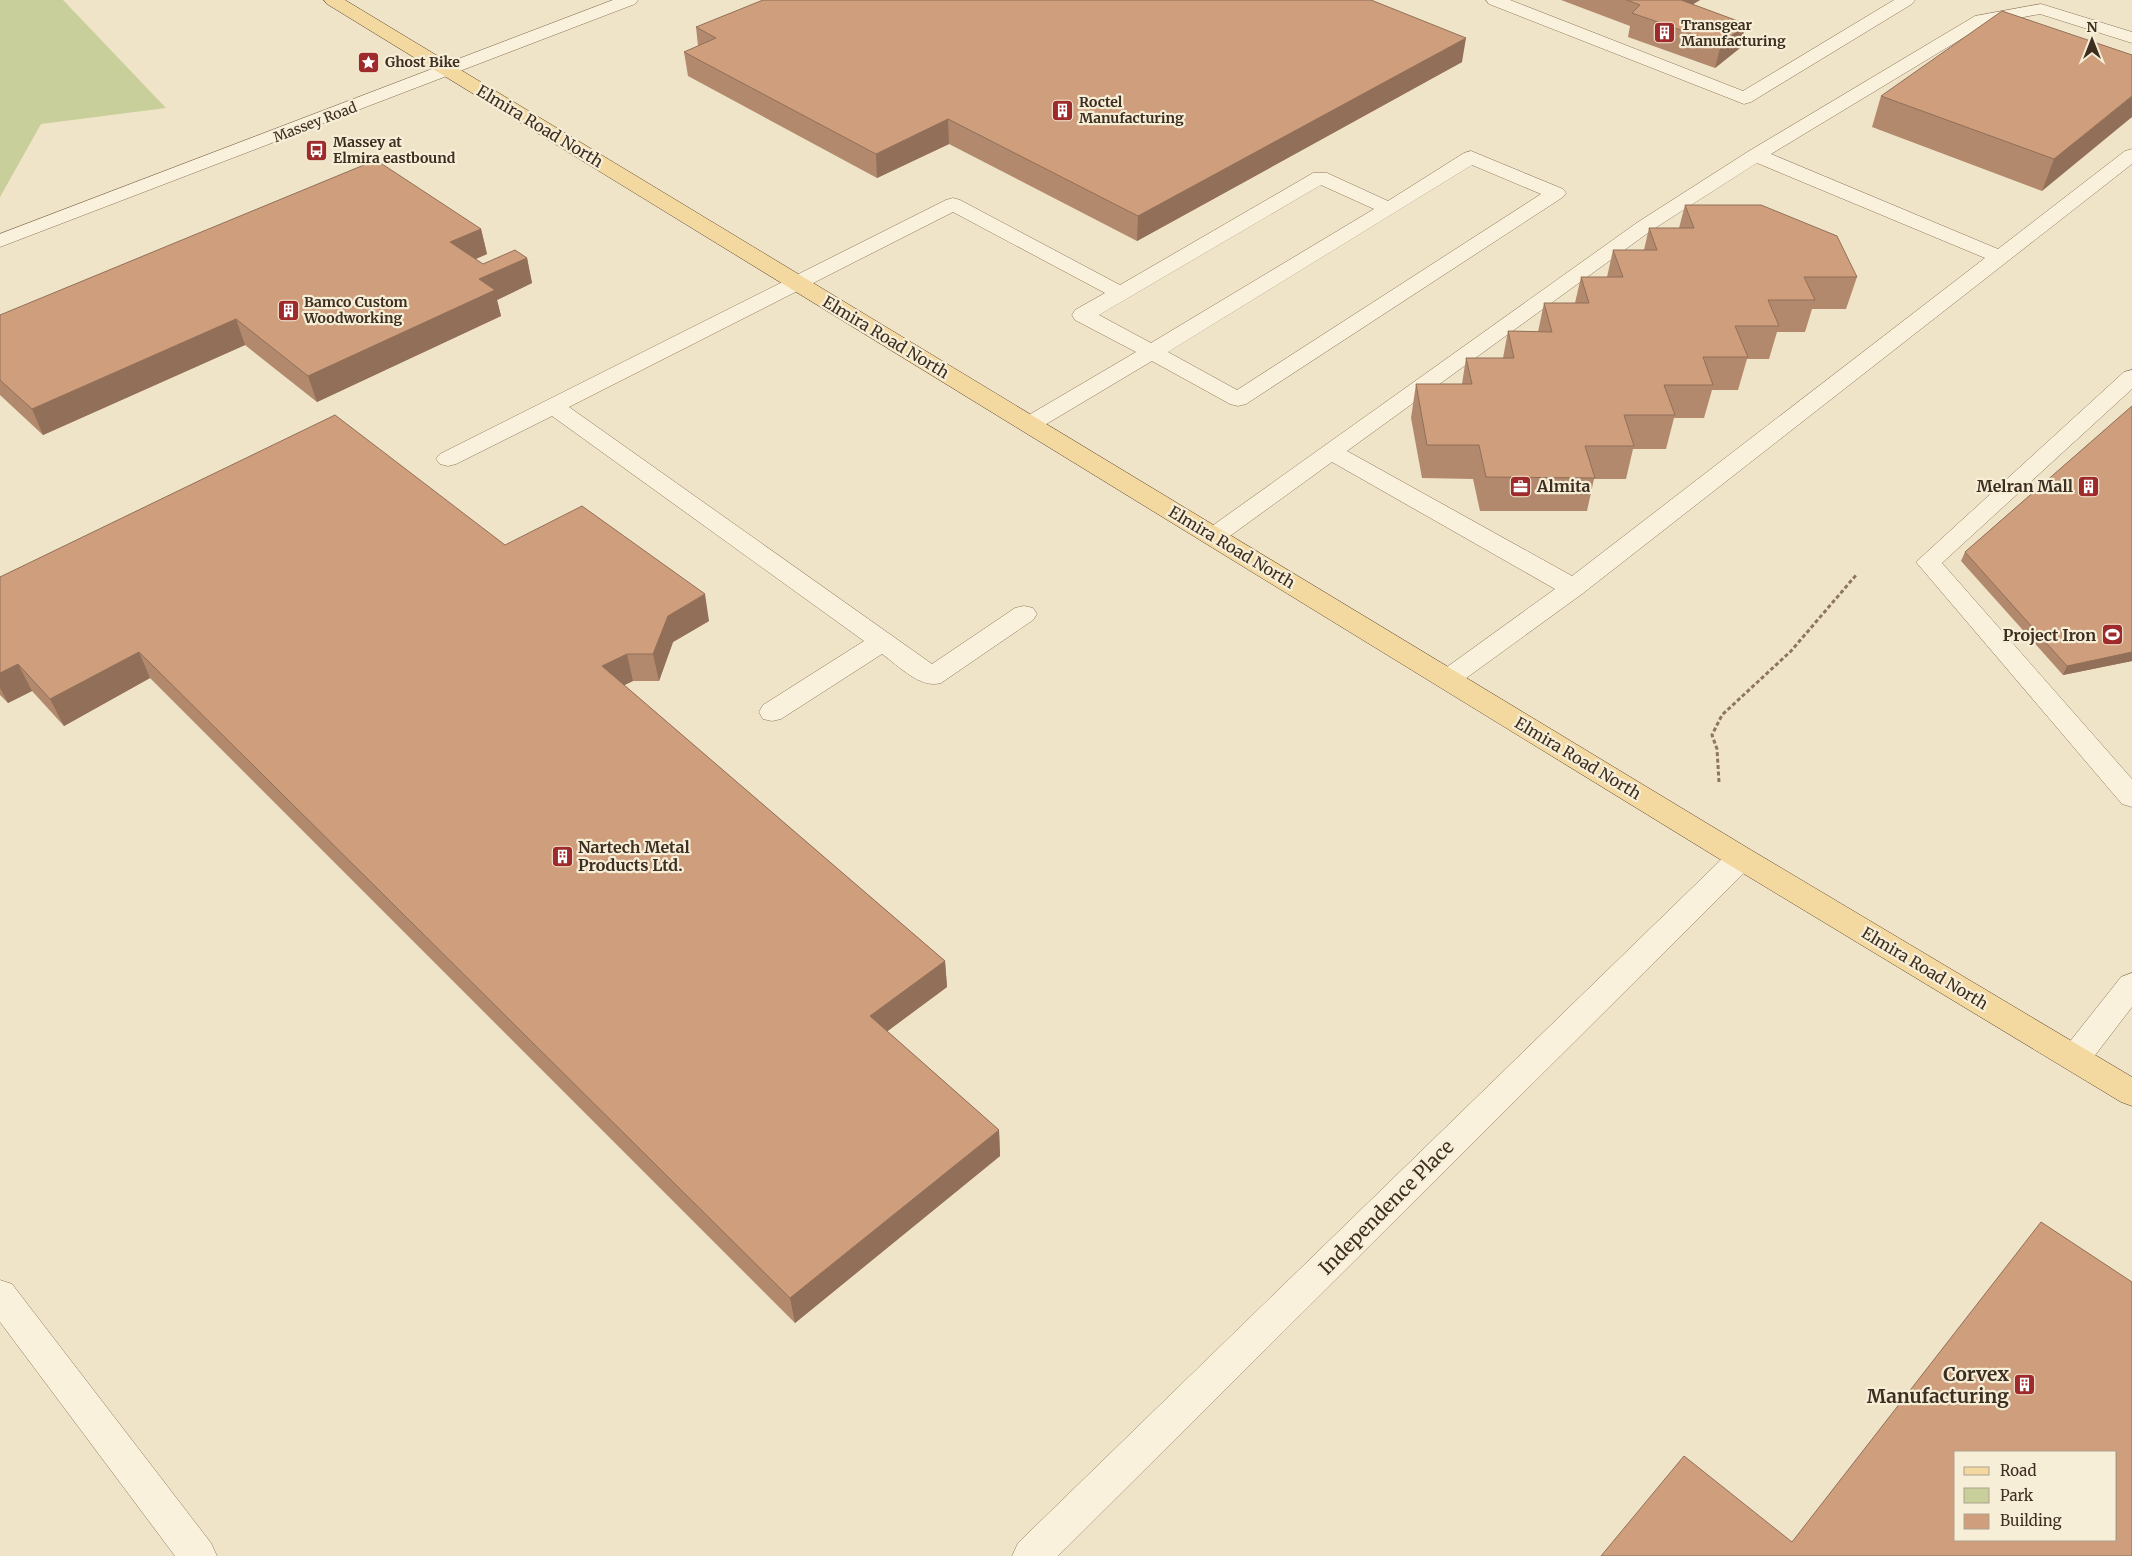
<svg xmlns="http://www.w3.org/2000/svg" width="2132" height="1556" font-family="Merriweather,serif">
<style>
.green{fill:#c9cf9b}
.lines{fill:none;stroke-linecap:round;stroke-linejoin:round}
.minor-casing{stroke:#8d765c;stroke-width:1}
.major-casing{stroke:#5b4430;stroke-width:1}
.path{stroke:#8d765c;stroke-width:3;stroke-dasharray:4 2.5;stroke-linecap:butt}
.minor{fill:#faf1dc;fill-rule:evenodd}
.major{fill:#f3d9a0;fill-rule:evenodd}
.wall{fill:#b2896c}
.shaded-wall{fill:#916f58}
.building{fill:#cf9f7d;stroke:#916f58;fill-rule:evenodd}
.labels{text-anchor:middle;stroke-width:4.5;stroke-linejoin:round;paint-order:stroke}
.far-poi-label{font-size:14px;font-weight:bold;fill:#3d2e20;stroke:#f7eed8;text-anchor:start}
.far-street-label{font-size:14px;fill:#3d2e20;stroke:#f7eed8}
.street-label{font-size:16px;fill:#3d2e20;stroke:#f7eed8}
.poi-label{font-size:16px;font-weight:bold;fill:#3d2e20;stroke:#f7eed8;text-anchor:start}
.near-street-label{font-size:19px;fill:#3d2e20;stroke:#f7eed8}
.near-poi-label{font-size:19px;font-weight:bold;fill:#3d2e20;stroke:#f7eed8;text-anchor:end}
</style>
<rect width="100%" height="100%" fill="#f0e4c8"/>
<polygon class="green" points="0,0 63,0 166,108 41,124 0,197"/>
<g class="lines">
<defs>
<g id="minor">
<polygon points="613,0 638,0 635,4 0,247 0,234"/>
<polygon points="1486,0 1510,0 1743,91 1894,0 1915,0 1912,4 1751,102 1744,104 1489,4"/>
<path d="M2041 4 2132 32V43L2040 14 1986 24 1771 154 1998 249 2125 151 2132 149V164L1582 594 1458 684 1449 687 1440 684 1436 678 1440 672 1555 589 1332 462 1223 541 1214 544 1205 541 1202 536 1205 531 1638 222 1749 151 1975 16ZM1757 163 1985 258 1572 576 1347 451 1652 230Z"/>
<path d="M1471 151 1563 189 1566 193 1563 197 1246 404 1238 406 1230 404 1152 361 1038 429 1030 431 1022 429 1019 424 1022 419 1136 352 1075 320 1072 315 1075 310 1105 293 953 212 569 407 932 664 1015 608 1024 606 1033 608 1037 614 1033 620 941 683C920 689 899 666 882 654L781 719 772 721 763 719 759 712 763 705 864 641 552 416 456 464 448 466 440 464 436 459 440 454 946 200 953 198 960 200 1120 285 1313 173H1327L1388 201 1464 153ZM1472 165 1541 194 1237 390 1168 352ZM1321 185 1374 209 1151 343 1099 315Z"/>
<polygon points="2132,370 2132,389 1942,563 2132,779 2132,807 2122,804 1916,562 2124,372"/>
<polygon points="1741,847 1751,850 1755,858 1751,866 1058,1556 1012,1556 1018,1543 1731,850"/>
<polygon points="2132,973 2132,1007 2086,1067 2075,1071 2064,1067 2059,1058 2064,1049 2121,977"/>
<polygon points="0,1280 12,1284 211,1543 217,1556 175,1556 0,1322"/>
</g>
<polygon id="major" points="324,0 345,0 1751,850 2132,1077 2132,1106 2121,1102 1731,866 327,4"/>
</defs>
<use href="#minor" class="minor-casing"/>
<use href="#major" class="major-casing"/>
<polyline class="path" points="1719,782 1717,749 1712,735 1722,715 1791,651 1857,574"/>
<use href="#minor" class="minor"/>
<use href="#major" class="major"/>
</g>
<g class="wall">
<polygon points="1561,0 1700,0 1693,4 1740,48 1715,68 1628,37 1630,26"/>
<polygon points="696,27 1462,62 1137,241 949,144 877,178 688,76 684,52 698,46"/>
<polygon points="2132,55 2042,191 1872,127 1881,96"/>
<polygon points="1685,205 1857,277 1846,309 1812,309 1805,332 1777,332 1769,359 1747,359 1738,390 1712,390 1704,418 1674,418 1666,449 1633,449 1626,479 1594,479 1587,511 1480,511 1473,479 1422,478 1411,418 1416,384 1462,384 1466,358 1503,358 1508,331 1538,332 1544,303 1575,303 1581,277 1607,277 1613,250 1644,250 1649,228 1679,228"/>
<polygon points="481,229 487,254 475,259 483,264 527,258 532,283 497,300 501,316 317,402 245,345 43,435 0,395 0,315"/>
<polygon points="2132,406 2132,661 2063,675 1961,561 1965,552"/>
<polygon points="505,545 709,621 673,642 659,681 633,681 624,685 945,961 947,987 887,1031 999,1130 1000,1156 795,1323 150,678 64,726 32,691 8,703 0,695 0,577"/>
</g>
<g class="shaded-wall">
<polygon points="1672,0 1700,0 1667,20"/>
<polygon points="1746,24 1740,48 1715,68 1721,44"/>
<polygon points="1466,38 1462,62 1137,241 1138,216"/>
<polygon points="2132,96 2132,117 2042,191 2054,159"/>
<polygon points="948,119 949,144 877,178 876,154"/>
<polygon points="481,229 487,254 456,268 450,242"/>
<polygon points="527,258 532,283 497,300 501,316 317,402 308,376 479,279"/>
<polygon points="236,319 245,345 43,435 32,409"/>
<polygon points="705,594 709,621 673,642 659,681 653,654 668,616"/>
<polygon points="139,652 150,678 64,726 50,699"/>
<polygon points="2132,652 2132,661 2063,675 2067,666"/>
<polygon points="627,654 633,681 608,693 602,666"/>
<polygon points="18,664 32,691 8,703 0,688 0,673"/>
<polygon points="945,961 947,987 873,1042 870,1016"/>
<polygon points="999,1130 1000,1156 795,1323 790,1298"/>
</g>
<g class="building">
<polygon points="763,0 1371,0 1466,38 1138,216 948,119 876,154 684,52 716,38 696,27"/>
<polygon points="1627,0 1681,0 1746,24 1721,44 1632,13 1640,5"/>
<polygon points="2002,11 2132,55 2132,96 2054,159 1881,96"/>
<polygon points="376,160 481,229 450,242 483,264 515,250 527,258 479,279 495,290 308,376 236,319 32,409 0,380 0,315"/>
<polygon points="1685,205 1761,205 1837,236 1857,277 1804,277 1815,300 1768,300 1779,326 1735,326 1748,357 1703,357 1713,385 1664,385 1675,415 1624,415 1634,446 1585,446 1595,478 1486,477 1479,445 1427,445 1416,384 1472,384 1466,358 1514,358 1508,331 1552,332 1544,303 1589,303 1581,277 1623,277 1613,250 1657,250 1649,228 1694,228"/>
<polygon points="2132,406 2132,652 2067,666 1965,552"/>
<polygon points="335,415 505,545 582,506 705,594 668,616 653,654 627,654 602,666 945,961 870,1016 999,1130 790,1298 139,652 50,699 18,664 0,673 0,577"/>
<path d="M2041 1222 2132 1282V1556H1601L1684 1456 1792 1542ZM1956 1452H2116V1540H1956Z"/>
</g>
<defs>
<symbol id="building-square" viewBox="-11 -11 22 22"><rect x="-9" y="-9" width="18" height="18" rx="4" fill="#9e2a2b" stroke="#f7eed8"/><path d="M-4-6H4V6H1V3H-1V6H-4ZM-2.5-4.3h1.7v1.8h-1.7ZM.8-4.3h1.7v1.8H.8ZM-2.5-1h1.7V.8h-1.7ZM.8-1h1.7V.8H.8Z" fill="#fff"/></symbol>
<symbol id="sight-square" viewBox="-11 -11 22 22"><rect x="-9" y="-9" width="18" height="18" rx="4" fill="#9e2a2b" stroke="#f7eed8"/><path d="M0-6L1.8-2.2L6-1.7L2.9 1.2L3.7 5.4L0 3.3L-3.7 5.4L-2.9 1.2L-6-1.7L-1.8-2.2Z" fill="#fff"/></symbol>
<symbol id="bus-square" viewBox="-11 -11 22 22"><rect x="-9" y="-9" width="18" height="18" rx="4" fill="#9e2a2b" stroke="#f7eed8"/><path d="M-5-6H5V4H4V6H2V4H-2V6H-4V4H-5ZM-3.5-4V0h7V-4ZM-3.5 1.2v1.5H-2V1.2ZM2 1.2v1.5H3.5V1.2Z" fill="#fff"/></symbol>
<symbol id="office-square" viewBox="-11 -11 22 22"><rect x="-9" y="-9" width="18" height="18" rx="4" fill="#9e2a2b" stroke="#f7eed8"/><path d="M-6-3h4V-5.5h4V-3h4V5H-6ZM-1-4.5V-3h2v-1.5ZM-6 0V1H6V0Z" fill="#fff"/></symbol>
<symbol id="stadium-square" viewBox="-11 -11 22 22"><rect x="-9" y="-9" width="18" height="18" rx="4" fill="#9e2a2b" stroke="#f7eed8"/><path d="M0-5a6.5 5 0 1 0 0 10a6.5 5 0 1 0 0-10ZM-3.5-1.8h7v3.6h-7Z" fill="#fff"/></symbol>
</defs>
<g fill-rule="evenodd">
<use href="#building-square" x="1652" y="20" width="25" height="25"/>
<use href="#sight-square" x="356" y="50" width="25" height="25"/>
<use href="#building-square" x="1050" y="98" width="25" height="25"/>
<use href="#bus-square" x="304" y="138" width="25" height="25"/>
<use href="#building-square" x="276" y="298" width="25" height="25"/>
<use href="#office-square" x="1508" y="474" width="25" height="25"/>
<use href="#building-square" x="2076" y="474" width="25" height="25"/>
<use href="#stadium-square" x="2100" y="622" width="25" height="25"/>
<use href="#building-square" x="550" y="844" width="25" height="25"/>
<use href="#building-square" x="2012" y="1372" width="25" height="25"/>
</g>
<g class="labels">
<g class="far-poi-label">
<text x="1681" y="30">Transgear<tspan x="1681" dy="16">Manufacturing</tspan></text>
<text x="385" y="67">Ghost Bike</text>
<text x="1079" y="107">Roctel<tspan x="1079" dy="16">Manufacturing</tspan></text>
<text x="333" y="147">Massey at<tspan x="333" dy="16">Elmira eastbound</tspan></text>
<text x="304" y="307">Bamco Custom<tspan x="304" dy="16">Woodworking</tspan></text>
</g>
<g class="far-street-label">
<text transform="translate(315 122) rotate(-21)" y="5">Massey Road</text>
</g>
<g class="street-label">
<text transform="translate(540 126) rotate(31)" y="6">Elmira Road North</text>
<text transform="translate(886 337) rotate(31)" y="6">Elmira Road North</text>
<text transform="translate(1232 547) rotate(31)" y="6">Elmira Road North</text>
<text transform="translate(1578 758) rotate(31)" y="6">Elmira Road North</text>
<text transform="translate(1925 968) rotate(31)" y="6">Elmira Road North</text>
</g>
<g class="poi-label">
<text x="1537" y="492">Almita</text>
<text x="2073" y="492" text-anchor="end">Melran Mall</text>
<text x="2096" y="641" text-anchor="end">Project Iron</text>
<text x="578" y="853">Nartech Metal<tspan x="578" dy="18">Products Ltd.</tspan></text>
</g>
<g class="near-street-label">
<text transform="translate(1386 1207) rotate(-45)" y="7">Independence Place</text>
</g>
<g class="near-poi-label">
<text x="2009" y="1381">Corvex<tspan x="2009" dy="22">Manufacturing</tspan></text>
</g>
</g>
<rect x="1954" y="1451" width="162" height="90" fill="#f7eed8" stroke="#ada18e"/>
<rect x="1964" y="1467" width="25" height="8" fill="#f3d9a0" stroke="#ada18e"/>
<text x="2000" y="1476" font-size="15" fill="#3d2e20">Road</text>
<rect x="1964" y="1488" width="25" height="15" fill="#c9cf9b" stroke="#ada18e"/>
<text x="2000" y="1501" font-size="15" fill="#3d2e20">Park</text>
<rect x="1964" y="1514" width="25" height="15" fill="#cf9f7d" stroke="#ada18e"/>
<text x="2000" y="1526" font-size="15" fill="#3d2e20">Building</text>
<g transform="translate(2092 40)" stroke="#f7eed8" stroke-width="4" paint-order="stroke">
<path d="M0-4L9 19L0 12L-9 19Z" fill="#3d2e20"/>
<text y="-8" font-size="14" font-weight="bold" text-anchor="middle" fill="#3d2e20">N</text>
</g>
</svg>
